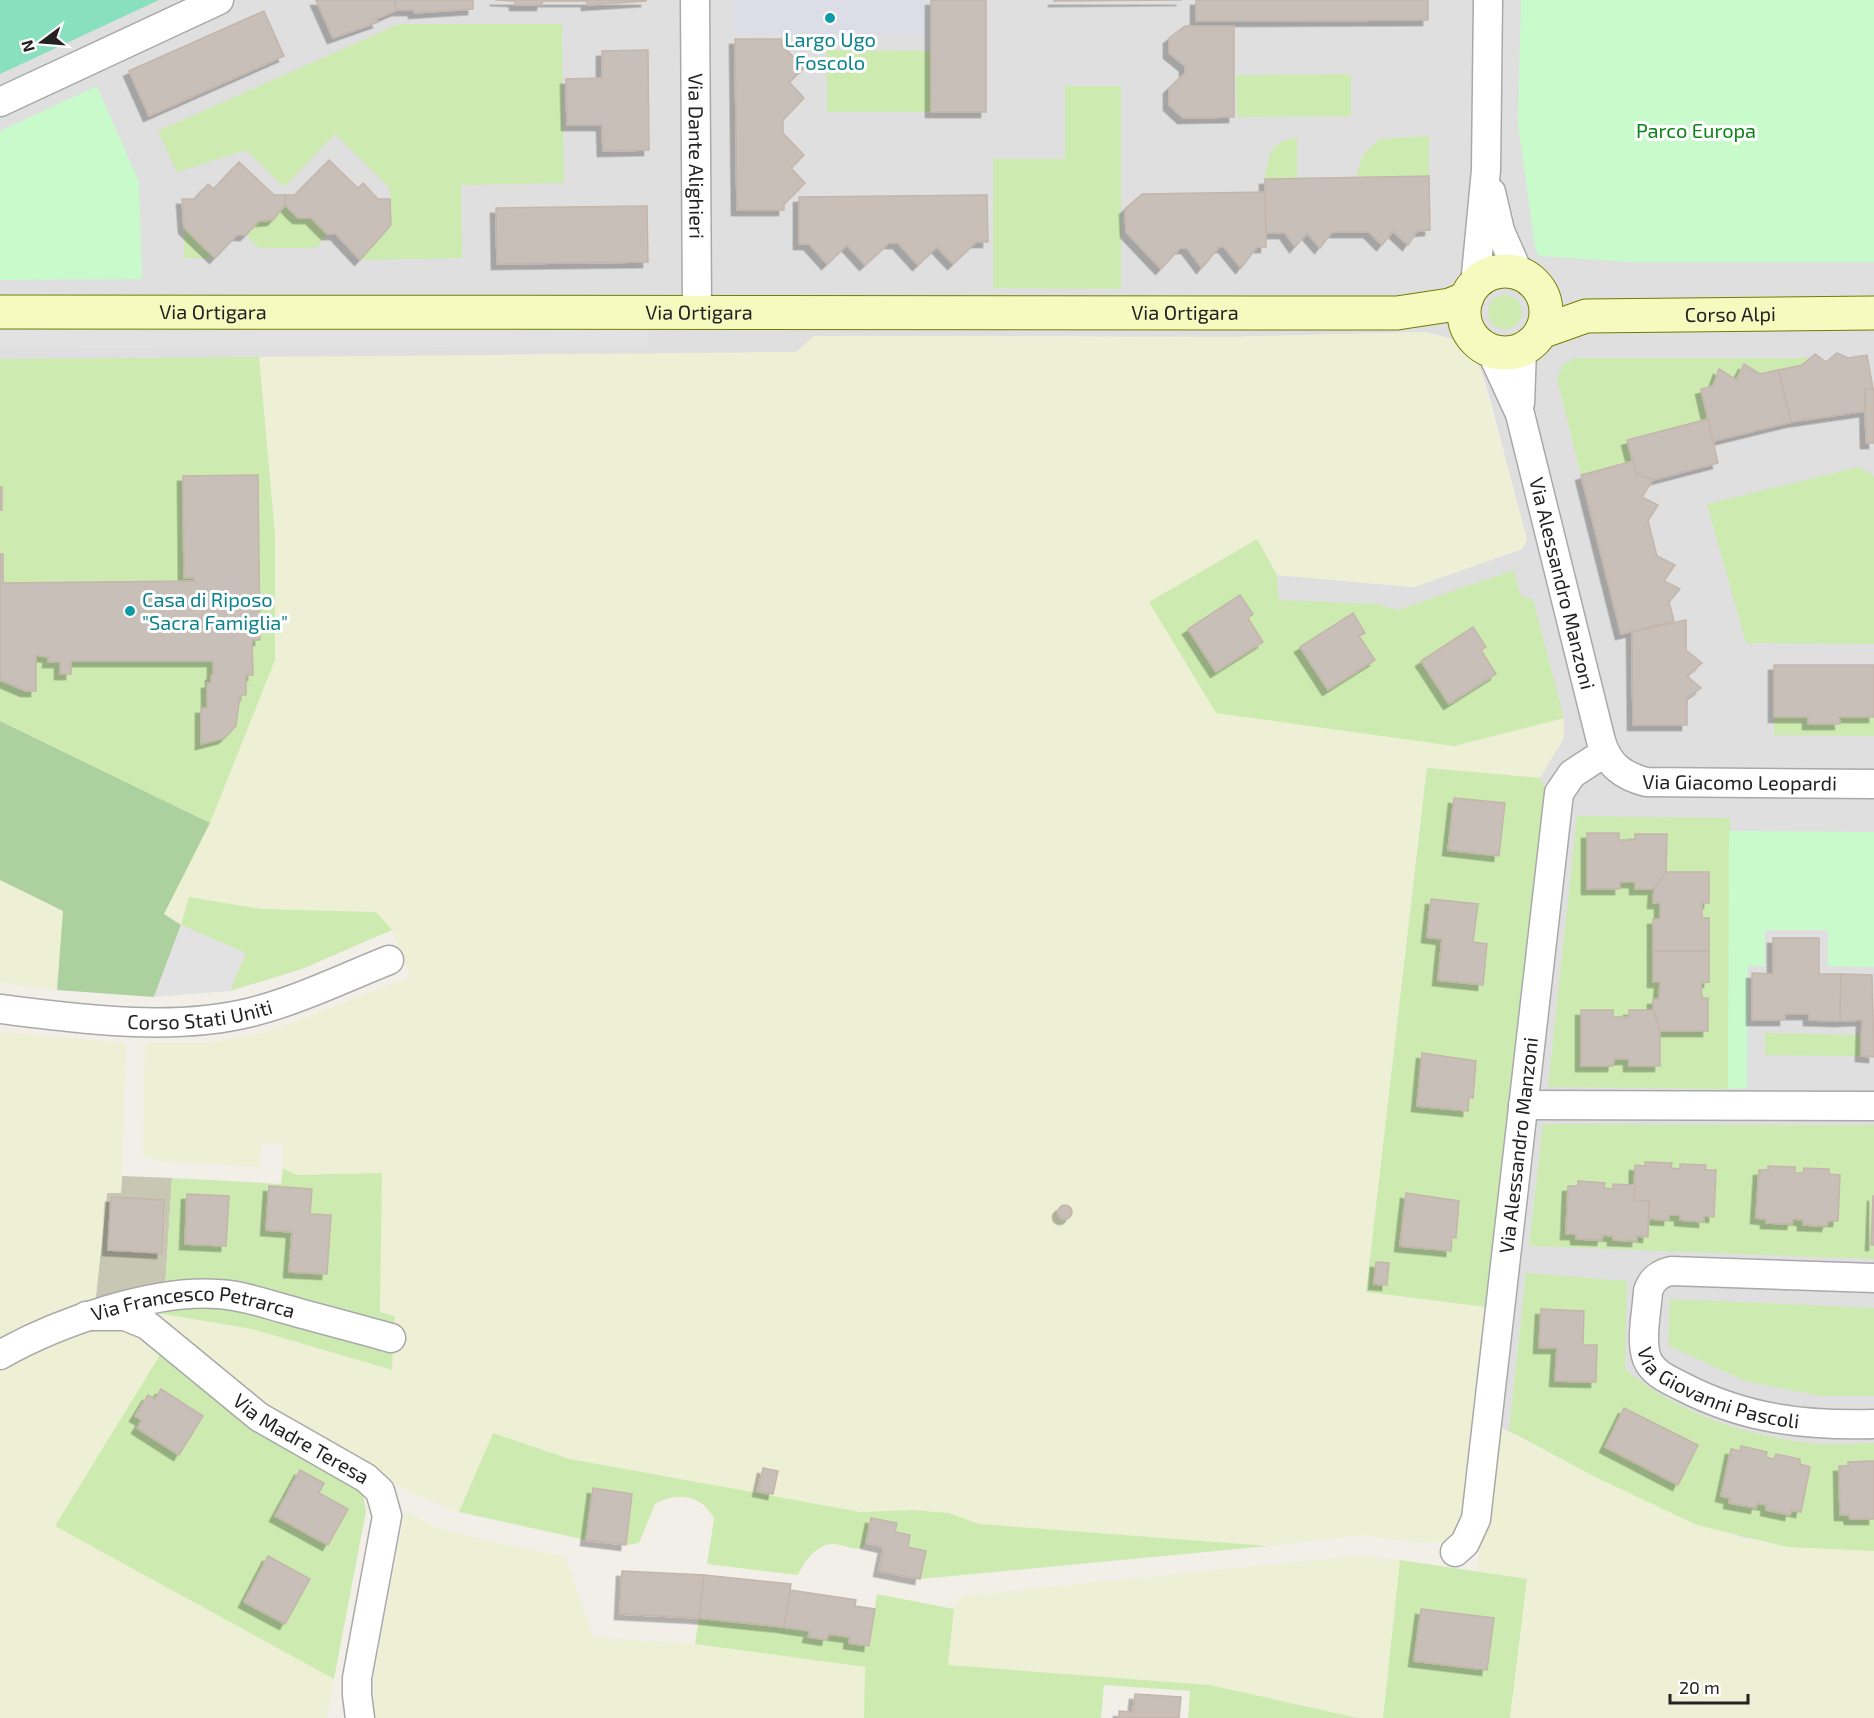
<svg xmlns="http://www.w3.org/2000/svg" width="1874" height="1718" font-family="'Exo 2',sans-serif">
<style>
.residential{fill:#e0dfdf}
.construction{fill:#c7c7b4}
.farmland{fill:#eef0d5}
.grass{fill:#cdebb0}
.forest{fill:#add19e}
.park{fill:#c8facc}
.pitch{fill:#88e0be}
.parking{fill:#e2e2e2}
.plaza{fill:#dddde8}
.building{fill:#c7bfb8;stroke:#c4b6ab;stroke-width:1.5;filter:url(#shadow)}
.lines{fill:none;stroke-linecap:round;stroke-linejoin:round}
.street-casing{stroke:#a9a9a9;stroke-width:31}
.secondary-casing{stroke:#707d05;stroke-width:35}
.street{stroke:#fff;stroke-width:28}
.secondary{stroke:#f7fabf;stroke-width:33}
.culture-dot{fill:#0f9aa8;stroke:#fff;stroke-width:2}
.labels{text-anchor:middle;stroke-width:6;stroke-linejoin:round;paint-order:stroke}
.culture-label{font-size:20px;fill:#0d838f;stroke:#fff}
.park-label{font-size:20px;fill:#0c8416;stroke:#fff}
.street-label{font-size:20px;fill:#222;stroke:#fff}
</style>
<defs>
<filter id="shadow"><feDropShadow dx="-5.5" dy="5.5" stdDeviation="0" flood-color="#0004"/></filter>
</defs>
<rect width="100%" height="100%" fill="#f2efe9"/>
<polygon class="residential" points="0,0 1874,0 1874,1551 1743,1538 1494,1425 1216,713 1257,539 1277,575 1413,587 1522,549 1527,540 1488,392 1480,368 1469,353 1452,339 1425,332 1233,337 814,336 797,352 0,720"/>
<polygon class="construction" points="122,1176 172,1178 165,1289 95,1305 107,1193 121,1193"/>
<g class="farmland">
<polygon points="1425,332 1452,339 1469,353 1480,368 1527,540 1522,549 1414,587 1277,575 1257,539 1149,602 1429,742 1454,746 1564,718 1564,738 1540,778 1427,768 1366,1292 1488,1307 1463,1515 1455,1534 1448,1540 1431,1544 1359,1535 1268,1546 979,1524 949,1513 912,1510 861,1512 570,1459 493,1433 459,1512 409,1492 344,1451 285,1420 145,1311 252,1329 392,1370 395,1316 380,1312 382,1173 296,1175 283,1168 283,1144 261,1143 260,1167 157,1161 145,1156 143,1151 145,1043 207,1043 264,1033 410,977 392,930 376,912 261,909 190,897 181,925 164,914 210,823 275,660 275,536 259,357 796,352 814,336 1233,337"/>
<polygon points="0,880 63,911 57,990 0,983"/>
<polygon points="0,1032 126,1043 121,1193 107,1193 95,1305 8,1341 0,1338"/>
<polygon points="122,1325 163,1350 56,1526 334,1679 327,1718 0,1718 0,1364 85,1326"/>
<polygon points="1494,1425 1593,1476 1743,1538 1787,1547 1874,1551 1874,1718 1510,1718 1527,1579 1477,1571"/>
<polygon points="405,1511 442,1530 565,1557 593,1637 695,1644 865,1667 864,1718 374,1718 374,1676"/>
<polygon points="1357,1556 1400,1560 1383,1718 1358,1718 1210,1685 948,1665 954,1609 962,1596"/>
</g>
<g class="grass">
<polygon points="399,24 562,24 564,183 461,185 462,258 360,260 391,225 390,188 335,134 284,187 246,150 177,172 158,131"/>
<polygon points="827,50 930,51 931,112 827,112"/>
<polygon points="1351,74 1351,116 1237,117 1236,75"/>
<polygon points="1065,86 1121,86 1121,289 993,288 993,159 1065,159"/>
<polygon points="1429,136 1429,176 1356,178 1363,155 1379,139"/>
<path d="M1297 138V179H1265C1267 157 1272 139 1297 138Z"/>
<polygon points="285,205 298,218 311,218 327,234 316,248 259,248 246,235 259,221 273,220"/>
<polygon points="184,228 215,258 184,258"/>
<circle cx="1505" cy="312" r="17"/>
<polygon points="259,357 275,536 275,660 210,823 0,721 0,359"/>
<polygon points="1575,358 1810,358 1802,365 1760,374 1744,364 1736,380 1719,369 1713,386 1701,389 1708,419 1628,440 1633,461 1581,475 1557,379 1563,365"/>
<polygon points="1859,467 1874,476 1874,644 1746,643 1707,504"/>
<polygon points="1257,539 1277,575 1279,600 1377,604 1398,610 1514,570 1520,595 1533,600 1564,718 1454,746 1216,713 1149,602"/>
<polygon points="1774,717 1808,717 1808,724 1840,723 1839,717 1874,717 1874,736 1774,735"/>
<polygon points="1427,768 1540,778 1548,792 1488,1307 1366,1292"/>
<polygon points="1577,816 1730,818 1728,1089 1548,1087"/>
<polygon points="189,897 261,909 376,912 392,930 302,969 230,991 245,953 181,925"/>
<polygon points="1765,1033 1861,1035 1861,1056 1765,1055"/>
<polygon points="1543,1124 1874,1125 1874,1259 1529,1246"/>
<polygon points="283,1168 296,1175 382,1173 380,1312 395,1316 394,1330 165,1289 172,1178 281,1184"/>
<path d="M1526 1273 1627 1281 1625 1369C1676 1412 1744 1436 1810 1443 1830 1446 1853 1443 1874 1443V1551L1787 1547 1697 1525 1593 1476 1509 1431Z"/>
<polygon points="1670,1299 1874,1308 1874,1396 1821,1396 1745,1381 1668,1345"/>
<polygon points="227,1305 393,1348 392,1370 252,1329 145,1311"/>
<polygon points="163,1350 363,1493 366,1511 334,1679 55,1526"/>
<path d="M493 1433 570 1459 861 1512 912 1510 949 1513 979 1524 1268 1546 920 1579 925 1551 908 1547 910 1535 895 1532 896 1523 872 1518 866 1543 861 1548C850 1550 844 1544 833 1544 816 1544 804 1562 798 1575L707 1564 714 1519C703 1495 677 1491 655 1504L639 1543 626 1545 632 1494 593 1488 586 1540 459 1512Z"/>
<polygon points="1400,1560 1527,1579 1510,1718 1383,1718"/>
<polygon points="877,1594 954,1609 948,1665 1210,1685 1358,1718 1188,1718 1190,1691 1104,1685 1101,1718 864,1718 865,1667 695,1644 699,1618 810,1631 808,1637 827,1640 828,1634 850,1637 849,1643 869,1646"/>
</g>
<polygon class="forest" points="0,721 210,823 164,914 181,925 154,997 57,990 63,911 0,880"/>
<g class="park">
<polygon points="1521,0 1874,0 1874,262 1629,262 1539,256 1535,248 1518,123"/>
<polygon points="97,86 139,182 142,279 0,280 0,131"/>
<polygon points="1729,831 1874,832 1874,967 1828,966 1828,930 1765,930 1765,966 1748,966 1747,1088 1728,1089"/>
</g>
<polygon class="pitch" points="0,0 159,0 0,74"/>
<g class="parking">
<polygon points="648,324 648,346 0,349 0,328"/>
<polygon points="181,925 246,953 230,991 154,997"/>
</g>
<polygon class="plaza" points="735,0 925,0 924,35 735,34"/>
<g class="building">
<polygon points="316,0 394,0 397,10 376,19 378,22 333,38"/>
<polygon points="394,0 473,0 473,9 414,13 414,10 397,10"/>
<polygon points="495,0 646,0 646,1 587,5 587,1 542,1 542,5 515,5 515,1"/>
<rect x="931" y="0" width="55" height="112"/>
<polygon points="1054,0 1182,0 1054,1"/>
<polygon points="1196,0 1428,0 1428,20 1196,21"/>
<polygon points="264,11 284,56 149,116 129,71"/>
<polygon points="1185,26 1234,26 1234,117 1183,118 1169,105 1169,88 1185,73 1185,66 1169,53 1169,38"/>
<polygon points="735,39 781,39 782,45 804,68 789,82 804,98 783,120 783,133 804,155 791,168 805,183 784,204 784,210 737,210"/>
<polygon points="648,50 649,150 603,151 602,125 567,125 566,79 602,78 602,51"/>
<polygon points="329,160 358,188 363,183 378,199 390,199 391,225 360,260 336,234 327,234 311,218 298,218 285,205 285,195 295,195"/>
<polygon points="239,162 274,195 285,195 285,205 273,220 259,221 246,235 237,235 215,258 184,228 182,199 195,199 208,184 214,189"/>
<polygon points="1429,176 1430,230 1417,231 1408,245 1393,231 1382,245 1369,232 1332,232 1320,248 1307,233 1295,247 1285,233 1266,233 1265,179"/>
<polygon points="1265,192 1266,247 1257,247 1241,268 1224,247 1219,247 1202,268 1187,248 1180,248 1161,269 1126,232 1125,209 1142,194"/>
<polygon points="987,195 988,242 976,242 953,264 937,247 918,265 898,243 889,243 865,265 847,245 827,264 809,244 799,244 799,197"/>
<polygon points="647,206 648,262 497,264 496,208"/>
<polygon points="1837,353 1848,358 1867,355 1873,389 1865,389 1865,411 1791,422 1778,370 1802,365 1815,354 1826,362"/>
<polygon points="1744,364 1760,374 1778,370 1791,422 1713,441 1701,389 1713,386 1719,369 1736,380"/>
<polygon points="1865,389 1874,389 1874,443 1866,443"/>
<polygon points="1708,419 1718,463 1653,480 1636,474 1627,440"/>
<polygon points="1633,461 1636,474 1653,480 1642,497 1658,505 1648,521 1657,556 1675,565 1664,581 1680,589 1669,602 1674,621 1621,634 1581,475"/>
<polygon points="258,475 260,640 252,640 253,675 246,675 246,695 240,695 236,726 224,738 201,744 201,708 207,708 207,683 211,683 211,675 213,675 213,661 71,661 71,674 60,674 60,662 48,662 49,657 36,655 36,691 26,691 0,680 0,554 3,554 3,583 194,581 194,578 184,578 183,476"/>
<rect x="0" y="487" width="2" height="23"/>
<polygon points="1240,595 1253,614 1248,618 1263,642 1216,672 1188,629"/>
<polygon points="1353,613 1365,633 1359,636 1375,660 1328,690 1300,647"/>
<polygon points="1686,620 1686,650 1702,663 1687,676 1701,688 1687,698 1687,725 1633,725 1632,632"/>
<polygon points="1473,627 1486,647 1481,650 1496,674 1449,704 1421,661"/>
<polygon points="1774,665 1874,665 1874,717 1839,717 1840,724 1808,724 1808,717 1774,717"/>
<polygon points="1454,798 1505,803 1499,856 1448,850"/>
<polygon points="1587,833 1619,833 1619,840 1635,840 1635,834 1667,834 1666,872 1654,889 1635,889 1635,882 1620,882 1620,889 1587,889"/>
<polygon points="1666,872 1709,872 1709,903 1702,903 1702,918 1709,918 1709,951 1653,951 1653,919 1660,919 1660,903 1653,903 1654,889"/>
<polygon points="1431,899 1478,904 1473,942 1487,944 1483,985 1438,980 1442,939 1427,937"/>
<polygon points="1773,938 1819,938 1819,974 1841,974 1840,1021 1809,1020 1809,1014 1785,1014 1785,1020 1752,1020 1752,973 1773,974"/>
<polygon points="1653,951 1709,951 1709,982 1701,983 1702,998 1708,998 1708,1031 1660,1031 1653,1010 1653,999 1659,999 1660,982 1653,982"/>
<polygon points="1841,974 1872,975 1874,1057 1861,1056 1862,1020 1840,1021"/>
<polygon points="1581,1010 1613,1010 1613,1017 1629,1017 1629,1010 1653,1010 1660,1031 1660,1066 1629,1066 1629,1059 1614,1059 1613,1066 1581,1066"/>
<polygon points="1422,1053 1476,1061 1473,1098 1469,1097 1468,1111 1417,1106"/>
<polygon points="1645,1162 1672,1163 1671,1168 1680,1169 1680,1164 1706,1165 1705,1170 1716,1170 1714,1217 1704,1216 1704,1222 1680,1220 1680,1215 1669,1215 1669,1220 1649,1219 1649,1201 1634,1200 1635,1165 1645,1166"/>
<polygon points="1768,1166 1795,1167 1795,1173 1803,1173 1804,1168 1829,1169 1829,1174 1840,1175 1838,1221 1828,1221 1827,1226 1803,1225 1803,1220 1793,1219 1792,1224 1766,1223 1766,1219 1756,1218 1759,1170 1768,1170"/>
<polygon points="1578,1181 1605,1183 1604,1188 1613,1189 1613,1184 1635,1185 1634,1200 1649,1201 1648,1237 1637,1236 1637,1241 1613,1240 1613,1236 1603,1235 1602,1240 1576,1239 1576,1234 1566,1234 1568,1186 1578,1186"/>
<polygon points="269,1186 312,1189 310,1214 331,1215 327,1274 289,1272 292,1232 266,1230"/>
<polygon points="1406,1193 1459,1201 1456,1238 1452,1237 1451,1251 1400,1246"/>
<polygon points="187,1194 229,1196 226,1246 185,1244"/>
<polygon points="1873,1196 1874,1196 1874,1245 1871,1245"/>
<polygon points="111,1197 164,1200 162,1253 108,1250"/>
<circle cx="1065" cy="1212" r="7"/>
<polygon points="1376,1262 1389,1263 1387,1285 1374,1284"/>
<polygon points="1541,1309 1584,1311 1583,1345 1597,1345 1596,1382 1555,1381 1557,1348 1539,1348"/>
<polygon points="161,1389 203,1416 179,1455 137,1428 142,1420 135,1416 148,1395 155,1399"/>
<polygon points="1624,1408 1698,1445 1678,1485 1605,1447"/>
<polygon points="1741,1446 1767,1452 1766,1457 1774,1459 1776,1454 1800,1459 1800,1464 1810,1467 1801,1512 1791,1510 1790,1515 1766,1510 1767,1505 1757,1503 1756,1508 1729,1503 1730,1498 1721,1496 1731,1449 1740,1451"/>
<polygon points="1874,1461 1874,1519 1850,1519 1849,1515 1840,1515 1839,1466 1848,1466 1848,1462"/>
<polygon points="763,1468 778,1471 773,1494 758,1491"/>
<polygon points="300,1470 324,1483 319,1493 348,1509 328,1545 275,1516"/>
<polygon points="593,1488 632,1494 626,1545 586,1540"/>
<polygon points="871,1518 897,1523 895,1532 910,1535 908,1547 926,1551 920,1579 879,1571 884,1547 866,1543"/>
<polygon points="268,1556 310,1579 285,1624 244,1602"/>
<polygon points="622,1571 704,1575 699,1618 620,1614"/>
<polygon points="704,1575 791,1584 784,1627 699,1618"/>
<polygon points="790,1590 856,1600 855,1606 875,1609 869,1646 849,1643 850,1637 828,1634 827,1640 808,1637 810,1631 784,1627"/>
<polygon points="1421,1609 1494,1618 1487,1670 1414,1661"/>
<polygon points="1135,1694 1181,1697 1179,1718 1119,1718 1119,1711 1133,1712"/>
</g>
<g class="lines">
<defs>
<g id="street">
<path id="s1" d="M695 0 697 311"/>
<polyline points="0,102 219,0"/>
<polyline points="1491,192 1500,231 1519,274"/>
<polyline points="1475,285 1486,170 1488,0"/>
<path id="s2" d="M1491 351 1520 414 1601 741C1608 765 1623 776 1646 782L1874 784"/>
<polyline points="1520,403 1522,350"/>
<path id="s3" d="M0 1009C81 1019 172 1032 252 1012 299 1000 344 978 389 960"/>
<polyline points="1523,1105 1874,1106"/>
<path id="s4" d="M1874 1278 1671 1271C1659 1274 1652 1279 1648 1291 1647 1311 1640 1340 1647 1359 1653 1374 1670 1380 1683 1387 1745 1419 1805 1426 1874 1424"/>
<path id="s5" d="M86 1316H125L147 1325 259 1417 366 1478 380 1491 387 1516 357 1678V1695L360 1718"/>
<path id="s6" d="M0 1355C56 1323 153 1289 218 1294 241 1295 263 1303 285 1309 320 1319 356 1328 391 1338"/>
<path id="s7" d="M1455 1552 1465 1543 1476 1519 1559 793 1572 774 1604 753"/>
</g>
<g id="secondary">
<circle cx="1505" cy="312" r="41"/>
<path id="s8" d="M0 312 1397 313 1450 305 1467 298"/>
<path id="s9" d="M1541 332 1586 316 1874 313"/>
</g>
</defs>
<use href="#street" class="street-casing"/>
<use href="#secondary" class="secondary-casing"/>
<use href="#street" class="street"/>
<use href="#secondary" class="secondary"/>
</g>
<g class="culture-dot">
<circle cx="830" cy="18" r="6"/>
<circle cx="130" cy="611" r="6"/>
</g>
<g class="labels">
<g class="culture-label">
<text x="830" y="47">Largo Ugo<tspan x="830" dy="23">Foscolo</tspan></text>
<text x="142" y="607" text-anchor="start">Casa di Riposo<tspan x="142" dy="23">"Sacra Famiglia"</tspan></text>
</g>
<g class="park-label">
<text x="1696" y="138">Parco Europa</text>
</g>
<g class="street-label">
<text dy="7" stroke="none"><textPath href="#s1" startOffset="156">Via Dante Alighieri</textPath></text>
<text dy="7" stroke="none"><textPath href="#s8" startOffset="699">Via Ortigara</textPath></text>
<text dy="7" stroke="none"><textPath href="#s8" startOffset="213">Via Ortigara</textPath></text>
<text dy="7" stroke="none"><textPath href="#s8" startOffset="1185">Via Ortigara</textPath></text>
<text dy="7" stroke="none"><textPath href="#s9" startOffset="192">Corso Alpi</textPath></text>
<text dy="7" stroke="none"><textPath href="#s2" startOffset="244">Via Alessandro Manzoni</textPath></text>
<text dy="7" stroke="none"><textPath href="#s2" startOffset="564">Via Giacomo Leopardi</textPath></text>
<text dy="7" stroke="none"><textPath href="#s3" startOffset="201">Corso Stati Uniti</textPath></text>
<text dy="7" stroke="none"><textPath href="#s7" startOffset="416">Via Alessandro Manzoni</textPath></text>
<text dy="7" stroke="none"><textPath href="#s6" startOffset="204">Via Francesco Petrarca</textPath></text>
<text dy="7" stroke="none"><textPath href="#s4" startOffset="382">Via Giovanni Pascoli</textPath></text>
<text dy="7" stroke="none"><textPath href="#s5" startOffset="255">Via Madre Teresa</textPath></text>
</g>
</g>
<g transform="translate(42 42) rotate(254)" stroke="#ffffff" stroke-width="4.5" paint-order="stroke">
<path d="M0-4.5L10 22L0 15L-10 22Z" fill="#222222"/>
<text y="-9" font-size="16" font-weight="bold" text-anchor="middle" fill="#222222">N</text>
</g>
<path d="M1670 1694v9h78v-9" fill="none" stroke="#222222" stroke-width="3"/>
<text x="1679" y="1694" font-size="18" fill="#222222" stroke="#ffffff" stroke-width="4.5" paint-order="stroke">20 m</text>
</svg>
